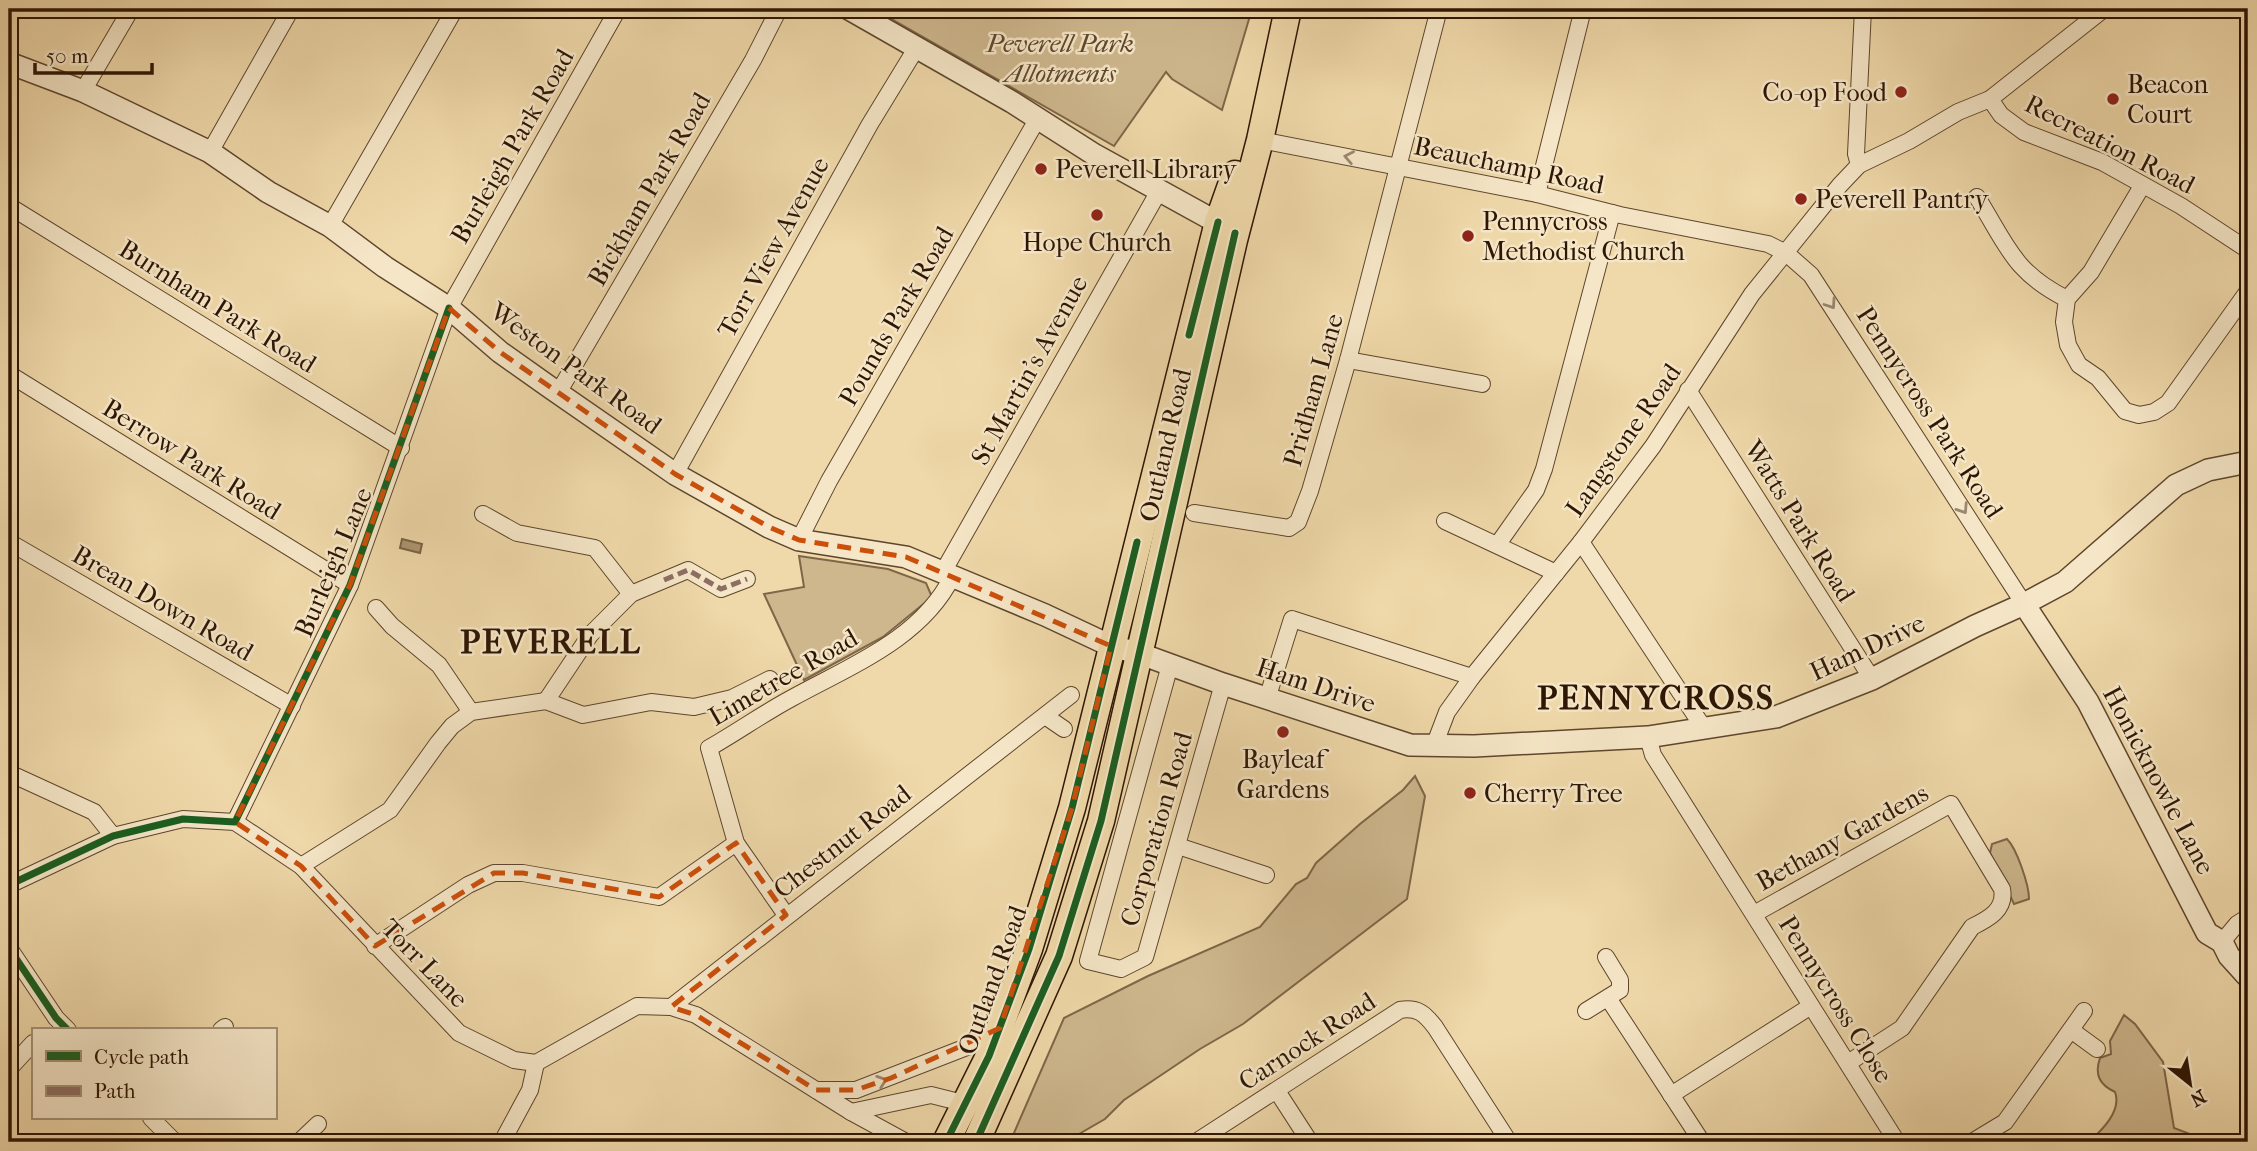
<svg xmlns="http://www.w3.org/2000/svg" width="2257" height="1151" font-family="'IM FELL French Canon',serif">
<style>
.green{fill:#ceb78d;stroke:#7e6648;stroke-width:2}
.water{fill:#ad9671;stroke:#7a6345;stroke-width:2}
.lines{fill:none;stroke-linecap:round;stroke-linejoin:round}
.minor-casing{stroke:#5e462d;stroke-width:18}
.tertiary-casing{stroke:#5e462d;stroke-width:24}
.primary-casing{stroke:#2e1604;stroke-width:29}
.minor{stroke:#f5e6c7;stroke-width:16}
.tertiary{stroke:#f5e6c7;stroke-width:21}
.primary{stroke:#efd8a9;stroke-width:26}
.quiet{stroke:#8d6e63;stroke-width:5;stroke-dasharray:10 5;stroke-linecap:butt}
.cycleway-casing{stroke:#f5e6c7;stroke-width:11}
.cycleway{stroke:#1b5e20;stroke-width:7}
.oneway{stroke:#9b886f}
.marked{fill:none;stroke:#cc4f0b;stroke-width:5;stroke-dasharray:14 9;stroke-linejoin:round}
.poi-dot{fill:#8f2418;stroke:#f5e6c7;stroke-width:2.5}
.labels{text-anchor:middle;stroke-width:5;stroke-linejoin:round;paint-order:stroke}
.park-label{font-size:26px;font-style:italic;fill:#5e462d;stroke:#f5e6c7}
.poi-label{font-size:26px;fill:#2e1604;stroke:#f5e6c7;text-anchor:start}
.street-label{font-size:26px;fill:#2e1604;stroke:#f5e6c7}
.district-label{font-size:33px;font-weight:bold;letter-spacing:2px;fill:#2e1604;stroke:#f5e6c7}
</style>
<rect width="100%" height="100%" fill="#efd8a9"/>
<filter id="stains"><feTurbulence type="fractalNoise" baseFrequency=".00286" numOctaves="4"/><feColorMatrix values="0 0 0 0 .2 0 0 0 0 .09 0 0 0 0 .02 0 0 0 .5 -.17"/></filter>
<radialGradient id="worn" r=".72"><stop offset=".6" stop-color="#630" stop-opacity="0"/><stop offset="1" stop-color="#630" stop-opacity=".3"/></radialGradient>
<g class="green">
<polygon points="874,9 1252,9 1222,110 1172,79 1166,72 1114,146"/>
<polygon points="799,556 888,569 926,583 932,597 883,637 804,680 764,594 804,587"/>
<polygon points="1415,776 1425,796 1407,899 1243,1024 1200,1049 1124,1100 1105,1119 1065,1142 1010,1142 1064,1018 1148,976 1260,927 1296,884 1307,878 1316,863 1360,824 1403,790"/>
<path d="M2007 839C2017 849 2029 885 2029 899L2014 904 1990 853 1992 844Z"/>
<path d="M2124 1015 2135 1024 2163 1062 2174 1128 2190 1134 2196 1142H2089C2102 1130 2122 1111 2115 1092 2100 1085 2094 1075 2100 1058L2111 1054 2110 1041Z"/>
</g>
<polygon class="water" points="402,539 422,544 420,553 400,548"/>
<g class="lines">
<defs>
<g id="minor">
<polyline points="83,91 131,9"/>
<polyline points="1990,99 2001,115 2024,132 2102,162 2181,206 2248,250"/>
<polyline points="1260,140 1537,194 1620,215 1768,244 1786,253 1811,275 2024,604"/>
<polyline points="210,152 291,9"/>
<polyline points="1859,165 1856,154 1863,9"/>
<polyline points="2142,186 2091,272 2067,299 2064,322 2068,345 2079,365 2098,378 2125,411 2139,415 2154,412 2168,403 2248,291"/>
<polyline points="1537,194 1583,9"/>
<path d="M1977 197C2007 245 2013 272 2067 299"/>
<polyline points="9,206 401,448"/>
<polyline points="330,226 455,9"/>
<polyline points="1348,360 1482,384"/>
<polyline points="9,374 350,585"/>
<polyline points="1688,390 1872,679"/>
<polyline points="558,393 753,60 779,9"/>
<polyline points="675,474 870,124 917,47"/>
<polyline points="1194,513 1289,528 1298,522 1310,491 1348,360 1439,9"/>
<polyline points="483,514 517,533 595,548 631,594"/>
<polyline points="1445,521 1556,573"/>
<polyline points="799,540 829,481 1038,118"/>
<polyline points="9,542 292,706"/>
<polyline points="1581,542 1705,730"/>
<polyline points="1498,544 1536,490 1544,469 1612,213"/>
<polyline points="943,572 1159,191"/>
<polyline points="376,608 392,626 439,665 471,712"/>
<polyline points="1170,665 1088,961 1121,969 1145,957 1223,684"/>
<polyline points="1267,699 1292,619 1472,677"/>
<polyline points="546,701 590,635 631,594 688,570 721,589 747,579"/>
<polyline points="1045,716 1064,729"/>
<polyline points="1648,737 1653,755 1897,1142"/>
<polyline points="1434,746 1447,712 1472,677 1581,542 1653,446 1752,294 1840,185 1859,165 1909,141 1958,112 1990,99 2104,9"/>
<polyline points="9,773 94,812 113,836"/>
<polyline points="235,822 350,585 449,308 618,9"/>
<polyline points="1178,846 1266,875"/>
<polyline points="301,866 390,810 438,743 452,726 471,712 546,701 583,715 651,702 694,707 732,698 770,679"/>
<polyline points="9,885 113,836 183,819 235,822 301,866 459,1033 514,1060 536,1063 637,1006 671,1007 696,1015 851,1112 906,1142"/>
<path d="M1754 914 1951 804 2002 889C2006 910 1988 919 1972 927L1902 1028 1848 1063"/>
<path d="M786 915 736 843 709 748C737 732 764 713 792 698 850 666 921 639 952 577"/>
<polyline points="2222,942 2237,924 2248,917"/>
<polyline points="375,946 468,885 494,873 523,873 659,897 736,843"/>
<polyline points="9,948 56,1018 68,1030"/>
<polyline points="1608,998 1702,1142"/>
<polyline points="671,1007 1071,695"/>
<polyline points="1586,1011 1620,990 1620,980 1606,957"/>
<polyline points="221,1030 225,1027"/>
<polyline points="2071,1030 2097,1049"/>
<polyline points="9,1069 33,1043"/>
<polyline points="816,1090 856,1090 977,1043 998,1030"/>
<polyline points="1277,1091 1310,1142"/>
<polyline points="1671,1095 1811,1006"/>
<polyline points="851,1112 931,1095 971,1105"/>
<polyline points="151,1118 175,1142"/>
<polyline points="299,1142 318,1124"/>
<polyline points="502,1142 530,1090 536,1063"/>
<path d="M1196 1142 1400 1010C1418 1007 1425 1014 1435 1027L1509 1142"/>
<polyline points="1972,1142 2005,1122 2084,1011"/>
</g>
<g id="tertiary">
<polyline points="849,9 1012,102 1095,155 1231,230"/>
<polyline points="9,63 83,91 210,152 268,192 330,226 385,267 449,308 500,352 548,386 675,474 769,527 799,540 906,557 1045,615 1111,646 1138,653 1223,684 1410,745 1474,746 1648,737 1776,717 1872,679 1975,626 2024,604 2065,582 2176,485 2208,470 2248,462"/>
<polyline points="2024,604 2088,702 2207,933 2222,942 2229,956 2248,977"/>
</g>
<g id="primary">
<polyline points="946,1142 989,1056 1029,949 1072,808 1218,222 1235,174"/>
<polyline points="976,1142 1059,956 1101,821 1234,240 1260,140 1288,9"/>
</g>
</defs>
<use href="#minor" class="minor-casing"/>
<use href="#tertiary" class="tertiary-casing"/>
<use href="#primary" class="primary-casing"/>
<use href="#minor" class="minor"/>
<use href="#tertiary" class="tertiary"/>
<use href="#primary" class="primary"/>
<polyline class="quiet" points="664,580 688,570 721,589 747,579"/>
<defs>
<g id="cycleway">
<polyline points="1189,335 1218,222"/>
<polyline points="9,885 113,836 183,819 235,822 350,585 449,308"/>
<polyline points="9,948 56,1018 68,1030"/>
<polyline points="946,1142 989,1056 1029,949 1072,808 1137,542"/>
<polyline points="976,1142 1059,956 1101,821 1235,233"/>
</g>
</defs>
<use href="#cycleway" class="cycleway-casing"/>
<use href="#cycleway" class="cycleway"/>
</g>
<defs><path id="oneway-chevron" d="M-2-3.5L2.5 0L-2 3.5" fill="none" stroke-width="1.6" stroke-linecap="round" stroke-linejoin="round" transform="scale(1.75)"/></defs>
<g class="oneway">
<use href="#oneway-chevron" transform="translate(1349 157) rotate(-169)"/>
<use href="#oneway-chevron" transform="translate(1831 304) rotate(56)"/>
<use href="#oneway-chevron" transform="translate(1963 509) rotate(57)"/>
<use href="#oneway-chevron" transform="translate(882 1081) rotate(-19)"/>
</g>
<path class="marked" d="M449 308 500 352 675 474 769 527 799 540 906 557 1111 646 1072 808 1000 1028 891 1078 856 1090H816L696 1015 671 1007 786 915 736 843 659 897 523 873H494L375 946 301 866 235 822 350 585Z"/>
<g class="poi-dot">
<circle cx="1901" cy="92" r="7"/>
<circle cx="2113" cy="99" r="7"/>
<circle cx="1041" cy="169" r="7"/>
<circle cx="1801" cy="199" r="7"/>
<circle cx="1097" cy="215" r="7"/>
<circle cx="1468" cy="236" r="7"/>
<circle cx="1283" cy="732" r="7"/>
<circle cx="1470" cy="793" r="7"/>
</g>
<g class="labels">
<g class="park-label">
<text x="1060" y="52">Peverell Park<tspan x="1060" dy="30">Allotments</tspan></text>
</g>
<g class="poi-label">
<text x="2127" y="93">Beacon<tspan x="2127" dy="30">Court</tspan></text>
<text x="1887" y="101" text-anchor="end">Co-op Food</text>
<text x="1055" y="178">Peverell Library</text>
<text x="1815" y="208">Peverell Pantry</text>
<text x="1482" y="230">Pennycross<tspan x="1482" dy="30">Methodist Church</tspan></text>
<text x="1097" y="251" text-anchor="middle">Hope Church</text>
<text x="1283" y="768" text-anchor="middle">Bayleaf<tspan x="1283" dy="30">Gardens</tspan></text>
<text x="1484" y="802">Cherry Tree</text>
</g>
<g class="street-label">
<text transform="translate(2110 144) rotate(27)" y="9">Recreation Road</text>
<text transform="translate(512 146) rotate(-60)" y="9">Burleigh Park Road</text>
<text transform="translate(1509 165) rotate(12)" y="9">Beauchamp Road</text>
<text transform="translate(649 189) rotate(-60)" y="9">Bickham Park Road</text>
<text transform="translate(773 247) rotate(-61)" y="9">Torr View Avenue</text>
<text transform="translate(218 306) rotate(32)" y="9">Burnham Park Road</text>
<text transform="translate(896 316) rotate(-60)" y="9">Pounds Park Road</text>
<text transform="translate(576 368) rotate(36)" y="9">Weston Park Road</text>
<text transform="translate(1029 370) rotate(-61)" y="9">St Martin's Avenue</text>
<text transform="translate(1313 390) rotate(-74)" y="9">Pridham Lane</text>
<text transform="translate(1930 412) rotate(57)" y="9">Pennycross Park Road</text>
<text transform="translate(1623 440) rotate(-55)" y="9">Langstone Road</text>
<text transform="translate(1165 445) rotate(-77)" y="9">Outland Road</text>
<text transform="translate(192 459) rotate(32)" y="9">Berrow Park Road</text>
<text transform="translate(1800 521) rotate(58)" y="9">Watts Park Road</text>
<text transform="translate(333 562) rotate(-67)" y="9">Burleigh Lane</text>
<text transform="translate(163 603) rotate(30)" y="9">Brean Down Road</text>
<text transform="translate(1867 647) rotate(-25)" y="9">Ham Drive</text>
<text transform="translate(783 677) rotate(-30)" y="9">Limetree Road</text>
<text transform="translate(1316 685) rotate(18)" y="9">Ham Drive</text>
<text transform="translate(2159 780) rotate(62)" y="9">Honicknowle Lane</text>
<text transform="translate(1156 829) rotate(-74)" y="9">Corporation Road</text>
<text transform="translate(1842 837) rotate(-29)" y="9">Bethany Gardens</text>
<text transform="translate(842 841) rotate(-38)" y="9">Chestnut Road</text>
<text transform="translate(425 963) rotate(46)" y="9">Torr Lane</text>
<text transform="translate(992 980) rotate(-70)" y="9">Outland Road</text>
<text transform="translate(1836 999) rotate(58)" y="9">Pennycross Close</text>
<text transform="translate(1307 1041) rotate(-33)" y="9">Carnock Road</text>
</g>
<g class="district-label">
<text x="551" y="653">PEVERELL</text>
<text x="1656" y="709">PENNYCROSS</text>
</g>
</g>
<rect width="2257" height="1151" fill="none" stroke="#efd8a9" stroke-width="35"/>
<rect x="10" y="10" width="2236" height="1130" fill="none" stroke="#2e1604" stroke-width="3.5"/>
<rect x="18" y="18" width="2222" height="1116" fill="none" stroke="#2e1604" stroke-width="2"/>
<rect x="32" y="1028" width="245" height="91" fill="#f5e6c7" stroke="#a59379" stroke-width="2"/>
<rect x="46" y="1051" width="35" height="10" fill="#1b5e20" stroke="#a59379" stroke-width="2"/>
<text x="94" y="1064" font-size="21" fill="#2e1604">Cycle path</text>
<rect x="46" y="1086" width="35" height="10" fill="#8d6e63" stroke="#a59379" stroke-width="2"/>
<text x="94" y="1098" font-size="21" fill="#2e1604">Path</text>
<g transform="translate(2190 1084) rotate(150)" stroke="#f5e6c7" stroke-width="5" paint-order="stroke">
<path d="M0-5L12 26L0 18L-12 26Z" fill="#2e1604"/>
<text y="-10" font-size="19" font-weight="bold" text-anchor="middle" fill="#2e1604">N</text>
</g>
<path d="M35 63v10h117v-10" fill="none" stroke="#2e1604" stroke-width="3.5"/>
<text x="46" y="63" font-size="21" fill="#2e1604" stroke="#f5e6c7" stroke-width="5" paint-order="stroke">50 m</text>
<rect width="100%" height="100%" filter="url(#stains)"/>
<rect width="100%" height="100%" fill="url(#worn)"/>
</svg>
